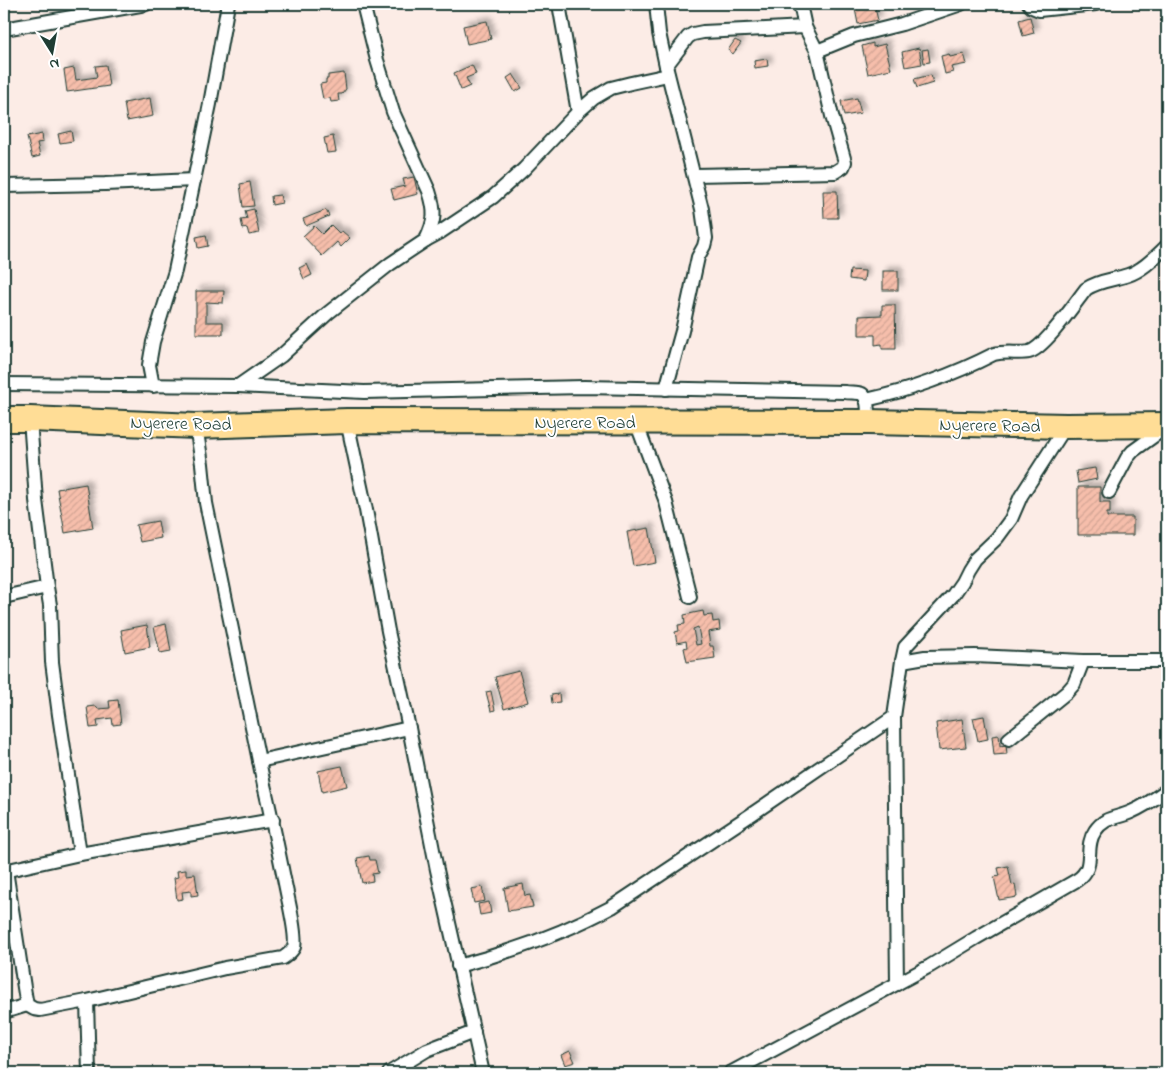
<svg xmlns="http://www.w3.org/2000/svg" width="1171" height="1077" font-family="'Indie Flower',sans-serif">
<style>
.building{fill:url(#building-hatch);stroke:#1f3d34;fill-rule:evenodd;filter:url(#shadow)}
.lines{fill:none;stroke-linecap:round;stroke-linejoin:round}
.street-casing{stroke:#1f3d34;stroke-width:16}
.highway-casing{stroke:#1f3d34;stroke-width:28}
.street{stroke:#fff;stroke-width:12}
.highway{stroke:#ffdd96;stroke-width:24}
.labels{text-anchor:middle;stroke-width:4;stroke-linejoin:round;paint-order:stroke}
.street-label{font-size:18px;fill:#1f3d34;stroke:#fff}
</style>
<defs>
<pattern id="building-hatch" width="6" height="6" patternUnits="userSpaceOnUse" patternTransform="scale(1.25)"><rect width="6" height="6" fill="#f6beab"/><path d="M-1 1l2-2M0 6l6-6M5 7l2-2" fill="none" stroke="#d2a494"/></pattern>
<filter id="shadow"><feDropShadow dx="4.5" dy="-4.5" stdDeviation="2.5" flood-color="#0004"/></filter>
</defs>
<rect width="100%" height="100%" fill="#fcece6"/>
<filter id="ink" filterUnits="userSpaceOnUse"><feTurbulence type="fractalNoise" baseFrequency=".02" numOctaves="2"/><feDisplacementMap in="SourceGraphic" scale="10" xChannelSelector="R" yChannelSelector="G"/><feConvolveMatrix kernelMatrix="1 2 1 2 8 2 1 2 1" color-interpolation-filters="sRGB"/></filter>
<g filter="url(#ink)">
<g class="building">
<polygon points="854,4 874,4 878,20 858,24"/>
<polygon points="1030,17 1034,33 1023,36 1019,20"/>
<polygon points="487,21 491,39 467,44 463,26"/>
<polygon points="735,40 741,43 733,54 728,50"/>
<polygon points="873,43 873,47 885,44 891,69 868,74 862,46"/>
<polygon points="919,48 922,64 905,67 902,52"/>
<polygon points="928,49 930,62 924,63 922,50"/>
<polygon points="949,54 950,57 964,54 967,64 951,67 953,72 945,74 941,56"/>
<polygon points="767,59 768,66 755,68 754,61"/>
<polygon points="106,65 109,86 67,92 64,70 74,68 76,80 97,77 95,66"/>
<polygon points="472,65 476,74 466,78 470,86 461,90 454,73"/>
<polygon points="344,73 346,89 342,94 338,94 339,101 331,102 330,98 323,99 320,84 326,83 326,79 328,79 328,75"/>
<polygon points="513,74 522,88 515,92 507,78"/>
<polygon points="931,75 933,83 917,88 914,79"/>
<polygon points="150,98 153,116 127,121 124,103"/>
<polygon points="857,98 861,113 844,116 841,101"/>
<polygon points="71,131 73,141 60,143 58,134"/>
<polygon points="42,134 43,142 37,143 40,156 32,158 27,137"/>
<polygon points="333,136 336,152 327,153 324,138"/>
<polygon points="414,177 418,194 394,200 391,189 405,186 403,179"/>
<polygon points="250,182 254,206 243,207 240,184"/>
<polygon points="823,191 837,191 838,218 824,218"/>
<polygon points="280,195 282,203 272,205 271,196"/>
<polygon points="254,209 259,233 249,235 247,228 243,229 241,220 247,219 245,211"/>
<polygon points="326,210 329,216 306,226 303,219"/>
<polygon points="331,225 339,233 342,231 350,238 341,247 337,242 322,256 303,236 314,226 322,234"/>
<polygon points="206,235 208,246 198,248 196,237"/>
<polygon points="307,264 312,275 304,279 299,268"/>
<polygon points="850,270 865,271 864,281 849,279"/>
<rect x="883" y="271" width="15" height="19"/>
<polygon points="196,291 224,291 223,303 206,302 206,322 223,322 223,334 196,334"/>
<polygon points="882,305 895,305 896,349 882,349 882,344 875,345 875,335 859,335 859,316 882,315"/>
<polygon points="1095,468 1097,479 1078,483 1076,471"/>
<polygon points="86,484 93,528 65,533 57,489"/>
<polygon points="1078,487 1100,487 1100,502 1110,502 1110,513 1107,513 1107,517 1133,517 1133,535 1078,535"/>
<polygon points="158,521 161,538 140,542 136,525"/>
<polygon points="649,528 655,562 633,566 627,532"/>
<path d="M703 611 704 616 712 615 713 622 719 621 720 630 708 632 710 646H713L715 658 687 662 684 648 687 647 686 641 677 643 675 632 679 631 678 625 685 624 684 615ZM698 627 701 644 696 645 693 629Z"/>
<polygon points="166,624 171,651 160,653 154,627"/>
<polygon points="147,625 150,647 125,652 121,630"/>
<polygon points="519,671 528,702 504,709 495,677"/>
<polygon points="491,691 495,710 491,711 486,692"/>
<polygon points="559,694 560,702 552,703 551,695"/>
<polygon points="118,700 121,724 113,725 112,718 97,720 98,727 90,728 87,707 95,706 98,709 110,708 109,701"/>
<polygon points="984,716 988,739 978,741 973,718"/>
<polygon points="962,719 966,747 939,750 936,723"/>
<polygon points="999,735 1000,746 1006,745 1007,754 994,755 992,736"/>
<polygon points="342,766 347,786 322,792 318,771"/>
<polygon points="369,856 370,860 375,860 378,873 372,874 373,881 362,883 357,858"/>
<polygon points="1008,866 1012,885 1015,884 1017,897 999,900 994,877 1000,876 998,868"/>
<polygon points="186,870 186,875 195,874 198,895 191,896 191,891 182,892 183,899 177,900 174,878 178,877 177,871"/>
<polygon points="523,884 525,896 530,895 533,907 508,911 504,888"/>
<polygon points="482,887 485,901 474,903 471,889"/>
<polygon points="489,902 491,913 480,915 478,904"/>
<polygon points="570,1051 575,1062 565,1065 561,1055"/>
</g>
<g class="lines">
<defs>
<g id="street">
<path d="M363 4 377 60 393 112 429 191C436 212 435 221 426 240"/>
<polyline points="559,4 578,112"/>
<polyline points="656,4 659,33 666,66 702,209 706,238 704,246 698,257 682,331 666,389"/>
<polyline points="1029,4 1032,7 1039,10 1096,4"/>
<polyline points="4,29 146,4"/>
<polyline points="817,51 854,36 902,24 961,4"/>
<polyline points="666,66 688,37 693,34 703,32 805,27"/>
<polyline points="694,175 835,172 843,167 845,162 832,116 817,51 805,27 800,4"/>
<polyline points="4,186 105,184 194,180"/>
<path d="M4 384 238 386 364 392 584 387 845 392C850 393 858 392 862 394 869 398 868 416 868 422"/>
<polyline points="153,386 149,365 153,342 175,271 210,104 228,4"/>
<polyline points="238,386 281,356 328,313 390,264 426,240 439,233 493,197 524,169 578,112 594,98 611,88 631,83 668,75"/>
<path d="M866 400C911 390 953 375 994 354 1006 351 1019 354 1029 352 1045 348 1075 303 1086 289 1099 280 1114 280 1128 275 1143 270 1155 257 1167 246"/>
<polyline points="30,419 36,500 47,587 50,605 52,662 59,715 80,854"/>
<polyline points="347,421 366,510 388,631 409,728 437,870 483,1073"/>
<polyline points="636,422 666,502 690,597"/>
<polyline points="1109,492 1127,458 1133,451 1165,428"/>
<polyline points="4,597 47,587"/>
<polyline points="902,661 925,657 975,656 1083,661 1167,661"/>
<polyline points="894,717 897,984"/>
<polyline points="1009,739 1067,692 1074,684 1083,661"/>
<polyline points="259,761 409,728"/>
<path d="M6 870 25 994 27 1005 34 1009 40 1010 87 1001 225 968 283 958C287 955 292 952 294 947 297 938 290 908 288 898 280 860 273 822 264 785L206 503 202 464 196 426"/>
<polyline points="4,871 80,854 273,820"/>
<path d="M458 966C511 952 564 933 612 907L752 814 894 717 902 661 905 647 953 595 962 582 968 570 975 559 997 538 1011 519 1021 496 1066 426"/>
<polyline points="87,1001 89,1073"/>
<polyline points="4,1012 27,1005"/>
<polyline points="389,1073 427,1050 474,1032"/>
<path d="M730 1073 930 966 976 938 1077 880C1097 867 1083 848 1095 831 1105 816 1116 819 1131 812 1143 807 1156 798 1167 790"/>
</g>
<polyline id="highway" points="4,419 30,419 196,426 347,421 868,422 1066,426 1167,425"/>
</defs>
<use href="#street" class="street-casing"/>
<use href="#highway" class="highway-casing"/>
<use href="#street" class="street"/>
<use href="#highway" class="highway"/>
</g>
</g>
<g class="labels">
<g class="street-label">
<text x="585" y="428">Nyerere Road</text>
<text transform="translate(181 423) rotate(1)" y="6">Nyerere Road</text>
<text transform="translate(990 425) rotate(1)" y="6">Nyerere Road</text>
</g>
</g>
<rect width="1171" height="1077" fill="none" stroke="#fff" stroke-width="20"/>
<rect x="10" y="10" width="1151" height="1057" fill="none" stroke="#1f3d34" stroke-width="2" filter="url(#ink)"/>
<g transform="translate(52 52) rotate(169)" stroke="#ffffff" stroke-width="4" paint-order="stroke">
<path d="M0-4L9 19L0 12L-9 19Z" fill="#1f3d34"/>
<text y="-8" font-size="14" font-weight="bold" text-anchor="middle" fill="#1f3d34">N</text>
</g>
</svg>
